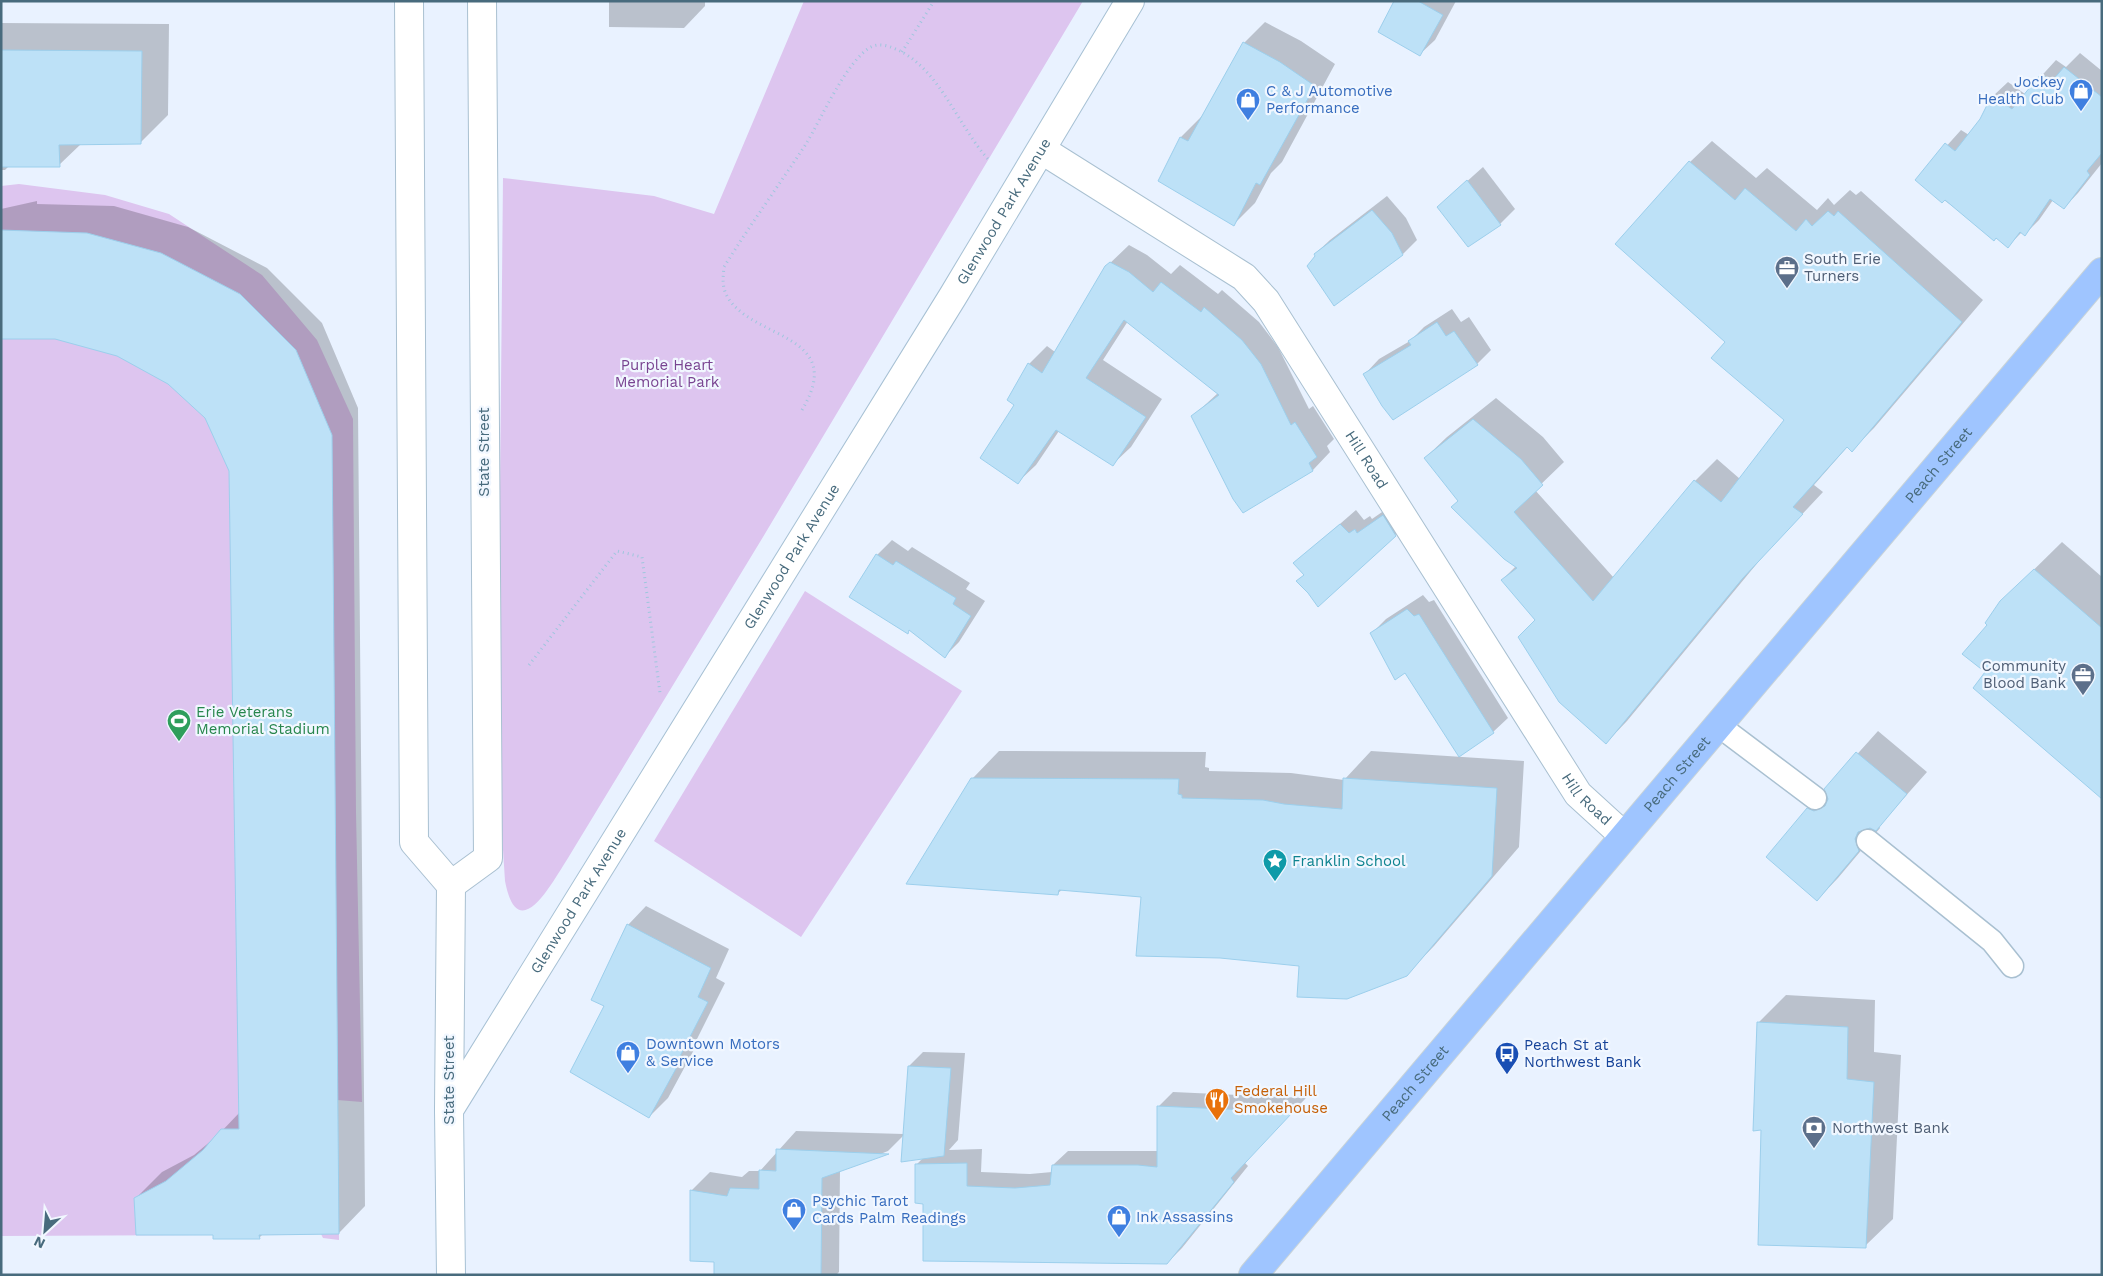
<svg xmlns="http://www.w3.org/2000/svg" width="2103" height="1276" font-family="'Work Sans',sans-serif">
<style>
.green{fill:#ddc5ef}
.shadow{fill:#0003}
.building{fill:#bde1f7;stroke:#9ccfec}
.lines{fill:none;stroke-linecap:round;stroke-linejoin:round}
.service-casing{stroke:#a9c0d1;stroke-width:25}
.minor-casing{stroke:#a9c0d1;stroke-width:30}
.tertiary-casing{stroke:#a9c0d1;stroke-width:30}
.secondary-casing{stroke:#a7c1d4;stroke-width:30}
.primary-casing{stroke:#c8d3d8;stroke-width:30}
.path{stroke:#9fc6dd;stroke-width:3;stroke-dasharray:1 4;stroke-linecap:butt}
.service{stroke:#fff;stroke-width:22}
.minor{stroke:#fff;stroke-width:28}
.tertiary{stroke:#fff;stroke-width:28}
.secondary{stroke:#fff;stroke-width:28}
.primary{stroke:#9fc5ff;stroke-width:28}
.labels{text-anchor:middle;stroke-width:4.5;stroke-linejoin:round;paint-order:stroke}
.shop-label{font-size:15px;fill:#366cbe;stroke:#f1f7ff;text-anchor:start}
.street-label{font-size:15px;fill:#486b7d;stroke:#f1f7ff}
.service-label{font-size:15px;fill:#4e5e75;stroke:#f1f7ff;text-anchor:start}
.park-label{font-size:15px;fill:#794491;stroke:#f1f7ff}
.leisure-label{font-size:15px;fill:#27864d;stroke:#f1f7ff;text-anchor:start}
.culture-label{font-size:15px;fill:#0d838f;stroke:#f1f7ff;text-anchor:start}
.transit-label{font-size:15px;fill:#164399;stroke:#f1f7ff;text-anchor:start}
.food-label{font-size:15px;fill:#c56008;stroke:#f1f7ff;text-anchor:start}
</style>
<rect width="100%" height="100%" fill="#e9f2ff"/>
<g class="green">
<path d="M804 1H1083L763 537 568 858C553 881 518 949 505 881L498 771 501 728 499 592 503 178 654 196 714 214Z"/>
<polygon points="19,184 105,195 169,214 262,275 317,340 353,419 356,812 362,1102 337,1100 339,1240 323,1238 321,1234 259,1235 260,1239 213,1239 213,1235 1,1236 1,186"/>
<polygon points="805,591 962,691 801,937 654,841"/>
</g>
<g class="shadow">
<polygon points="609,1 705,1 705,6 684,28 609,27"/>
<polygon points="1396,1 1456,1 1435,40 1420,54"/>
<polygon points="1265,22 1301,41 1335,64 1282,162 1271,173 1255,203 1233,225 1159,180 1181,137 1202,116 1244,43"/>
<polygon points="1,23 169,24 168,115 140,143 81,144 59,165 9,166 5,170 1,170"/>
<polygon points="2080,53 2102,71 2102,163 2078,193 2064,208 2053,200 2039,220 2025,234 2022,232 2008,246 1916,180 1961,130 1969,135 1981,119 1993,96 2008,82 2025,94 2056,60 2066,67"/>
<polygon points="1712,141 1756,178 1767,168 1817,210 1828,198 1834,205 1850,190 1856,195 1861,191 1983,300 1874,428 1852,450 1848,446 1814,485 1823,492 1764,555 1627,721 1606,743 1536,620 1502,580 1516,566 1425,458 1447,437 1496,398 1543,437 1564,462 1535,490 1614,578 1695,481 1717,459 1740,479 1786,420 1727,342 1690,162"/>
<polygon points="1483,167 1515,209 1500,224 1468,245 1454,193"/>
<polygon points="1387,196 1406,218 1417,240 1403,254 1317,256 1315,254 1330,240"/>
<polygon points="37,201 37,204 114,206 188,227 267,268 322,323 358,408 365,1206 339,1233 263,1234 259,1238 215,1234 136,1198 162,1172 194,1155 218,1135 240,1112 230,471 207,418 169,383 118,355 55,338 1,338 1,209"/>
<polygon points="1129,245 1147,255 1171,274 1180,265 1218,294 1222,290 1259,322 1278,347 1309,409 1313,406 1334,439 1327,446 1330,452 1313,470 1243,511 1193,416 1218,393 1128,321 1103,360 1162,399 1131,447 1113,464 1059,431 1036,465 1018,482 1016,404 1029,364 1047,346 1055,352 1106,267"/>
<polygon points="1452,309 1461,322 1469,317 1491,350 1477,364 1365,374 1379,359 1410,341 1424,327"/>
<polygon points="1398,501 1410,521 1395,535 1309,592 1298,581 1305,574 1295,563 1356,510 1364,520 1370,516 1372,519"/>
<polygon points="892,540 908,551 912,547 970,583 966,589 985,601 959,642 945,656 910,629 907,632 877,555"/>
<polygon points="2062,542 2102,577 2102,797 1986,672 1989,624 2001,602"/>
<polygon points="1423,595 1429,602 1434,600 1508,718 1493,732 1405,672 1372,633 1386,619"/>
<polygon points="1878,731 1927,772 1879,826 1880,828 1838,878 1817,900 1808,809"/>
<polygon points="999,751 1206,752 1205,767 1209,768 1209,771 1291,773 1344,780 1371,751 1524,761 1519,847 1434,946 1406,975 1300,965 1142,896 1063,889 1058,893 972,779"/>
<polygon points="646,906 729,949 716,978 725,983 694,1045 696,1046 668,1098 649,1117 606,1005 628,925"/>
<polygon points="1786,995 1875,1000 1874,1052 1901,1055 1893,1219 1865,1246 1762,1129 1758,1023"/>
<polygon points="923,1052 965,1053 958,1140 949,1150 982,1149 981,1172 1030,1174 1052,1172 1053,1165 1068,1151 1158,1151 1159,1106 1173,1092 1306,1098 1244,1162 1248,1166 1182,1248 1167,1263 925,1203 916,1165 923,1158 904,1135 888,1151 840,1170 839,1272 836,1275 716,1275 715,1261 691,1191 710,1172 742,1177 749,1171 760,1171 796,1131 904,1134 909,1066"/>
</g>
<g class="building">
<polygon points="1394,1 1418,1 1443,15 1420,56 1378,32"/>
<polygon points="1243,42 1280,62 1315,86 1260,185 1256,183 1234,226 1158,181 1180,137 1188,141"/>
<polygon points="1,50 142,51 141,144 59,145 60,167 1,167"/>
<polygon points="2064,67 2102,97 2102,153 2087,171 2090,175 2064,209 2050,199 2025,236 2020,232 2008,248 1996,238 1994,241 1945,200 1942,203 1915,180 1945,143 1955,151 1980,119 1992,95 2012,109 2041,74 2052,81"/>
<polygon points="1689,161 1735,200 1745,188 1796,231 1806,219 1812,226 1828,211 1834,216 1838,211 1962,322 1852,452 1847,447 1793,507 1803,514 1743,578 1606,744 1559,702 1518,637 1535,620 1501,580 1517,568 1504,559 1451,507 1458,501 1424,458 1473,419 1521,459 1543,485 1514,512 1593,601 1694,480 1721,502 1784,420 1711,358 1725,342 1615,244"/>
<polygon points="1467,180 1501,225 1468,247 1437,207"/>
<polygon points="1372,210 1392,233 1403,255 1334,306 1307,266 1315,256 1314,254"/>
<polygon points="1,230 87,233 161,253 240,294 296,350 332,435 339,1234 259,1235 260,1239 213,1239 213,1235 136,1235 134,1198 166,1181 203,1150 221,1129 239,1129 229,471 205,418 168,384 117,356 55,339 1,339"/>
<polygon points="1110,262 1129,272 1153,292 1161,282 1201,312 1204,307 1242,340 1261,364 1291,425 1295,422 1317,457 1309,463 1313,471 1243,513 1233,499 1191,416 1219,395 1124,320 1086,378 1146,417 1113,466 1056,430 1018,484 980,458 1014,405 1007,400 1028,363 1042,373 1105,266"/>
<polygon points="1437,322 1446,336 1454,331 1478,365 1393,420 1382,406 1363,374 1411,345 1408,341"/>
<polygon points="1383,515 1396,536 1318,607 1308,593 1296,581 1304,575 1293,563 1340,524 1349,533 1355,529 1357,533"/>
<polygon points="876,554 893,565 896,561 956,598 953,604 971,616 945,658 909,630 908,634 849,597"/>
<polygon points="2034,569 2102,628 2102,799 1973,688 1985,672 1962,654 1987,625 1985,623 2000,601"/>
<polygon points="1407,609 1414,616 1419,614 1494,733 1459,757 1405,673 1395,680 1370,633"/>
<polygon points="1856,752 1907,794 1876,831 1870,828 1858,832 1855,839 1859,851 1817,901 1766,857 1807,808 1814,811 1825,806 1828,799 1824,789"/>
<polygon points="971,778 1179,779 1178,794 1182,795 1182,798 1263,800 1284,804 1342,809 1343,778 1497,788 1492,876 1407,976 1347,999 1297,997 1299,966 1220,958 1136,956 1141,897 1059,890 1058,895 906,884"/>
<polygon points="627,924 711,968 698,997 708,1002 676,1064 678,1065 649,1118 570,1072 604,1006 591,1000"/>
<polygon points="1757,1022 1848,1027 1847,1079 1874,1082 1866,1248 1758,1245 1761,1130 1753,1131"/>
<polygon points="908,1066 951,1068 944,1156 901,1162"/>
<polygon points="1157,1106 1293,1112 1231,1178 1234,1182 1167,1264 923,1261 923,1204 915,1203 915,1164 967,1163 967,1186 1015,1188 1050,1185 1052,1165 1138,1165 1157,1167"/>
<polygon points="776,1149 889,1154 822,1178 821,1275 714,1275 714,1262 690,1261 690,1190 727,1196 730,1188 759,1189 759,1170 776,1171"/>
</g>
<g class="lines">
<defs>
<g id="service">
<polyline points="1718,725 1815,798"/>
<polyline points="1868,841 1992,941 2012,966"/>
</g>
<g id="minor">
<path id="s1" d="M1042 150 1236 272 1244 277 1266 301 1578 794 1624 836"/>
</g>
<g id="tertiary">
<polyline points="409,1 414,842 451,885 488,858 482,1"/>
<polyline points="449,1110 451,885"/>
</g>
<g id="secondary">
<path id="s2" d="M451 1275 449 1110 953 296 1130 1"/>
</g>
<g id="primary">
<path id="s3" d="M1253 1275 2102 272"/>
</g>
</defs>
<use href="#service" class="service-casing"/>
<use href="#minor" class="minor-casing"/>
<use href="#tertiary" class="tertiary-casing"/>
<use href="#secondary" class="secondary-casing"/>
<use href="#primary" class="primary-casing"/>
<g class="path">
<polyline points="902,52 934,1"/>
<path d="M802 410C849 332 748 340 726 294 722 285 723 277 724 267 750 225 779 185 806 144 821 119 847 60 871 47 880 42 892 47 900 51 940 71 959 127 988 159"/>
<polyline points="529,665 617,551 642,557 660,693"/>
</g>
<use href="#service" class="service"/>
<use href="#minor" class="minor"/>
<use href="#tertiary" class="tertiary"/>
<use href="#secondary" class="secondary"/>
<use href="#primary" class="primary"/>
</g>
<defs>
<symbol id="shop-pin" viewBox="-11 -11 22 30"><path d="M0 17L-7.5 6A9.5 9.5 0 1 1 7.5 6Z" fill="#3f7fe0" stroke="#f1f7ff"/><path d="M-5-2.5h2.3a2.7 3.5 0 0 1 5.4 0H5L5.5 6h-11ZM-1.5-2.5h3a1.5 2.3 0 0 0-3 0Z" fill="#fff"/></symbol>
<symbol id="office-pin" viewBox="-11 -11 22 30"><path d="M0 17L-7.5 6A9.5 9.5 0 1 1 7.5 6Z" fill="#5c6f8a" stroke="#f1f7ff"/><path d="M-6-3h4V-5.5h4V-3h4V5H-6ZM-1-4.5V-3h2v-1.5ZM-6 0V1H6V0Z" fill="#fff"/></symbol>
<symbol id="stadium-pin" viewBox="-11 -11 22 30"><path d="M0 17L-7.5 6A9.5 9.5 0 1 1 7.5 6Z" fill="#2e9e5b" stroke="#f1f7ff"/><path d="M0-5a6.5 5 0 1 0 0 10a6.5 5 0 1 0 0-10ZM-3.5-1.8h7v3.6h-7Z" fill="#fff"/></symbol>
<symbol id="sight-pin" viewBox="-11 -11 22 30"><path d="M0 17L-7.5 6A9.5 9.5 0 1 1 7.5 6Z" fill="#0f9aa8" stroke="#f1f7ff"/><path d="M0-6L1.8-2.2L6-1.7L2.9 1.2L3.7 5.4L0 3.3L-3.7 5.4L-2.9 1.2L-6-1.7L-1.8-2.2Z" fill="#fff"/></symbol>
<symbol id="bus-pin" viewBox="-11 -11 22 30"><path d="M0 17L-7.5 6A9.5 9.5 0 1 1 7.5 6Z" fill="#1a4fb4" stroke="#f1f7ff"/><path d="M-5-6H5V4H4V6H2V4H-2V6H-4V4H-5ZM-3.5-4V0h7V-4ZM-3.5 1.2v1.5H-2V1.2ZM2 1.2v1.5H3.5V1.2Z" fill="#fff"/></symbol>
<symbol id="restaurant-pin" viewBox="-11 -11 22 30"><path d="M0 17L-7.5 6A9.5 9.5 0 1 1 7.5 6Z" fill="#e8710a" stroke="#f1f7ff"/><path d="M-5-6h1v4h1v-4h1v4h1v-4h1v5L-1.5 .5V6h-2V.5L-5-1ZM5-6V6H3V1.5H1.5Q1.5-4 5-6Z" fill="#fff"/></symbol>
<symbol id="bank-pin" viewBox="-11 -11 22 30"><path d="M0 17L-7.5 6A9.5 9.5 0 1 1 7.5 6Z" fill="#5c6f8a" stroke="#f1f7ff"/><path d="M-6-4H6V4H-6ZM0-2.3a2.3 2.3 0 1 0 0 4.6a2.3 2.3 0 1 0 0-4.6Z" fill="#fff"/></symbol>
</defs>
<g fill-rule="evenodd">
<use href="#shop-pin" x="2067" y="77" width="28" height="38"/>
<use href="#shop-pin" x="1234" y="86" width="28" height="38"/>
<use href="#office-pin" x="1773" y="254" width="28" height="38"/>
<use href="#office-pin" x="2069" y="661" width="28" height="38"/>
<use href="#stadium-pin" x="165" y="707" width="28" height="38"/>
<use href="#sight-pin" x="1261" y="847" width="28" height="38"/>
<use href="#shop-pin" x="614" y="1039" width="28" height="38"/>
<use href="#bus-pin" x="1493" y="1040" width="28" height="38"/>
<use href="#restaurant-pin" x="1203" y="1086" width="28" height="38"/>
<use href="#bank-pin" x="1800" y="1114" width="28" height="38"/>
<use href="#shop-pin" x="780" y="1196" width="28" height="38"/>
<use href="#shop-pin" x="1105" y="1203" width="28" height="38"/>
</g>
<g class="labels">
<g class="shop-label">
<text x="2064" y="87" text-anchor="end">Jockey<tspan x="2064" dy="17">Health Club</tspan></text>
<text x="1266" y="96">C &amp; J Automotive<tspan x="1266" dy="17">Performance</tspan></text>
<text x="646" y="1049">Downtown Motors<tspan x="646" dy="17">&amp; Service</tspan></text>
<text x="812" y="1206">Psychic Tarot<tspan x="812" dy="17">Cards Palm Readings</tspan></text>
<text x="1136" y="1222">Ink Assassins</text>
</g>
<g class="street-label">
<text dy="5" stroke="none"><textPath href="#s2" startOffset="1221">Glenwood Park Avenue</textPath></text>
<text transform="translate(484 452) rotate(-90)" y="5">State Street</text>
<text dy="5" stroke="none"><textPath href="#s1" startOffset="459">Hill Road</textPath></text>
<text dy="5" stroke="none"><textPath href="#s3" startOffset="1061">Peach Street</textPath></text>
<text dy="5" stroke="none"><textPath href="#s2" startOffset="816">Glenwood Park Avenue</textPath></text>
<text dy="5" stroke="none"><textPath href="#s3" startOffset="656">Peach Street</textPath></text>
<text dy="5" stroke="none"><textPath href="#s1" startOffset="864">Hill Road</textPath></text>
<text dy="5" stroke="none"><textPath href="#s2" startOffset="411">Glenwood Park Avenue</textPath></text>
<text transform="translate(449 1080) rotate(-90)" y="5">State Street</text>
<text dy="5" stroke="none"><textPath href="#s3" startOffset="251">Peach Street</textPath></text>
</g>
<g class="service-label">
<text x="1804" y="264">South Erie<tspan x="1804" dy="17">Turners</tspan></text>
<text x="2066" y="671" text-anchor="end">Community<tspan x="2066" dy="17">Blood Bank</tspan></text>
<text x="1832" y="1133">Northwest Bank</text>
</g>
<g class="park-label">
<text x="667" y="370">Purple Heart<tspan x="667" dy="17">Memorial Park</tspan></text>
</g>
<g class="leisure-label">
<text x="196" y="717">Erie Veterans<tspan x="196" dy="17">Memorial Stadium</tspan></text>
</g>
<g class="culture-label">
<text x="1292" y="866">Franklin School</text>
</g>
<g class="transit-label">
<text x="1524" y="1050">Peach St at<tspan x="1524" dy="17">Northwest Bank</tspan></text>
</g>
<g class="food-label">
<text x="1234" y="1096">Federal Hill<tspan x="1234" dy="17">Smokehouse</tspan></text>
</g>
</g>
<rect width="2103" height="1276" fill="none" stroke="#486b7d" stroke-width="5"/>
<g transform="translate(45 1231) rotate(206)" stroke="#f1f7ff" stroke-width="4" paint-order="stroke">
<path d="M0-4L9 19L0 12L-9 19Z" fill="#486b7d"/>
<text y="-8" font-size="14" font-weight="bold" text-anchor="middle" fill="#486b7d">N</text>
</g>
</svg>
